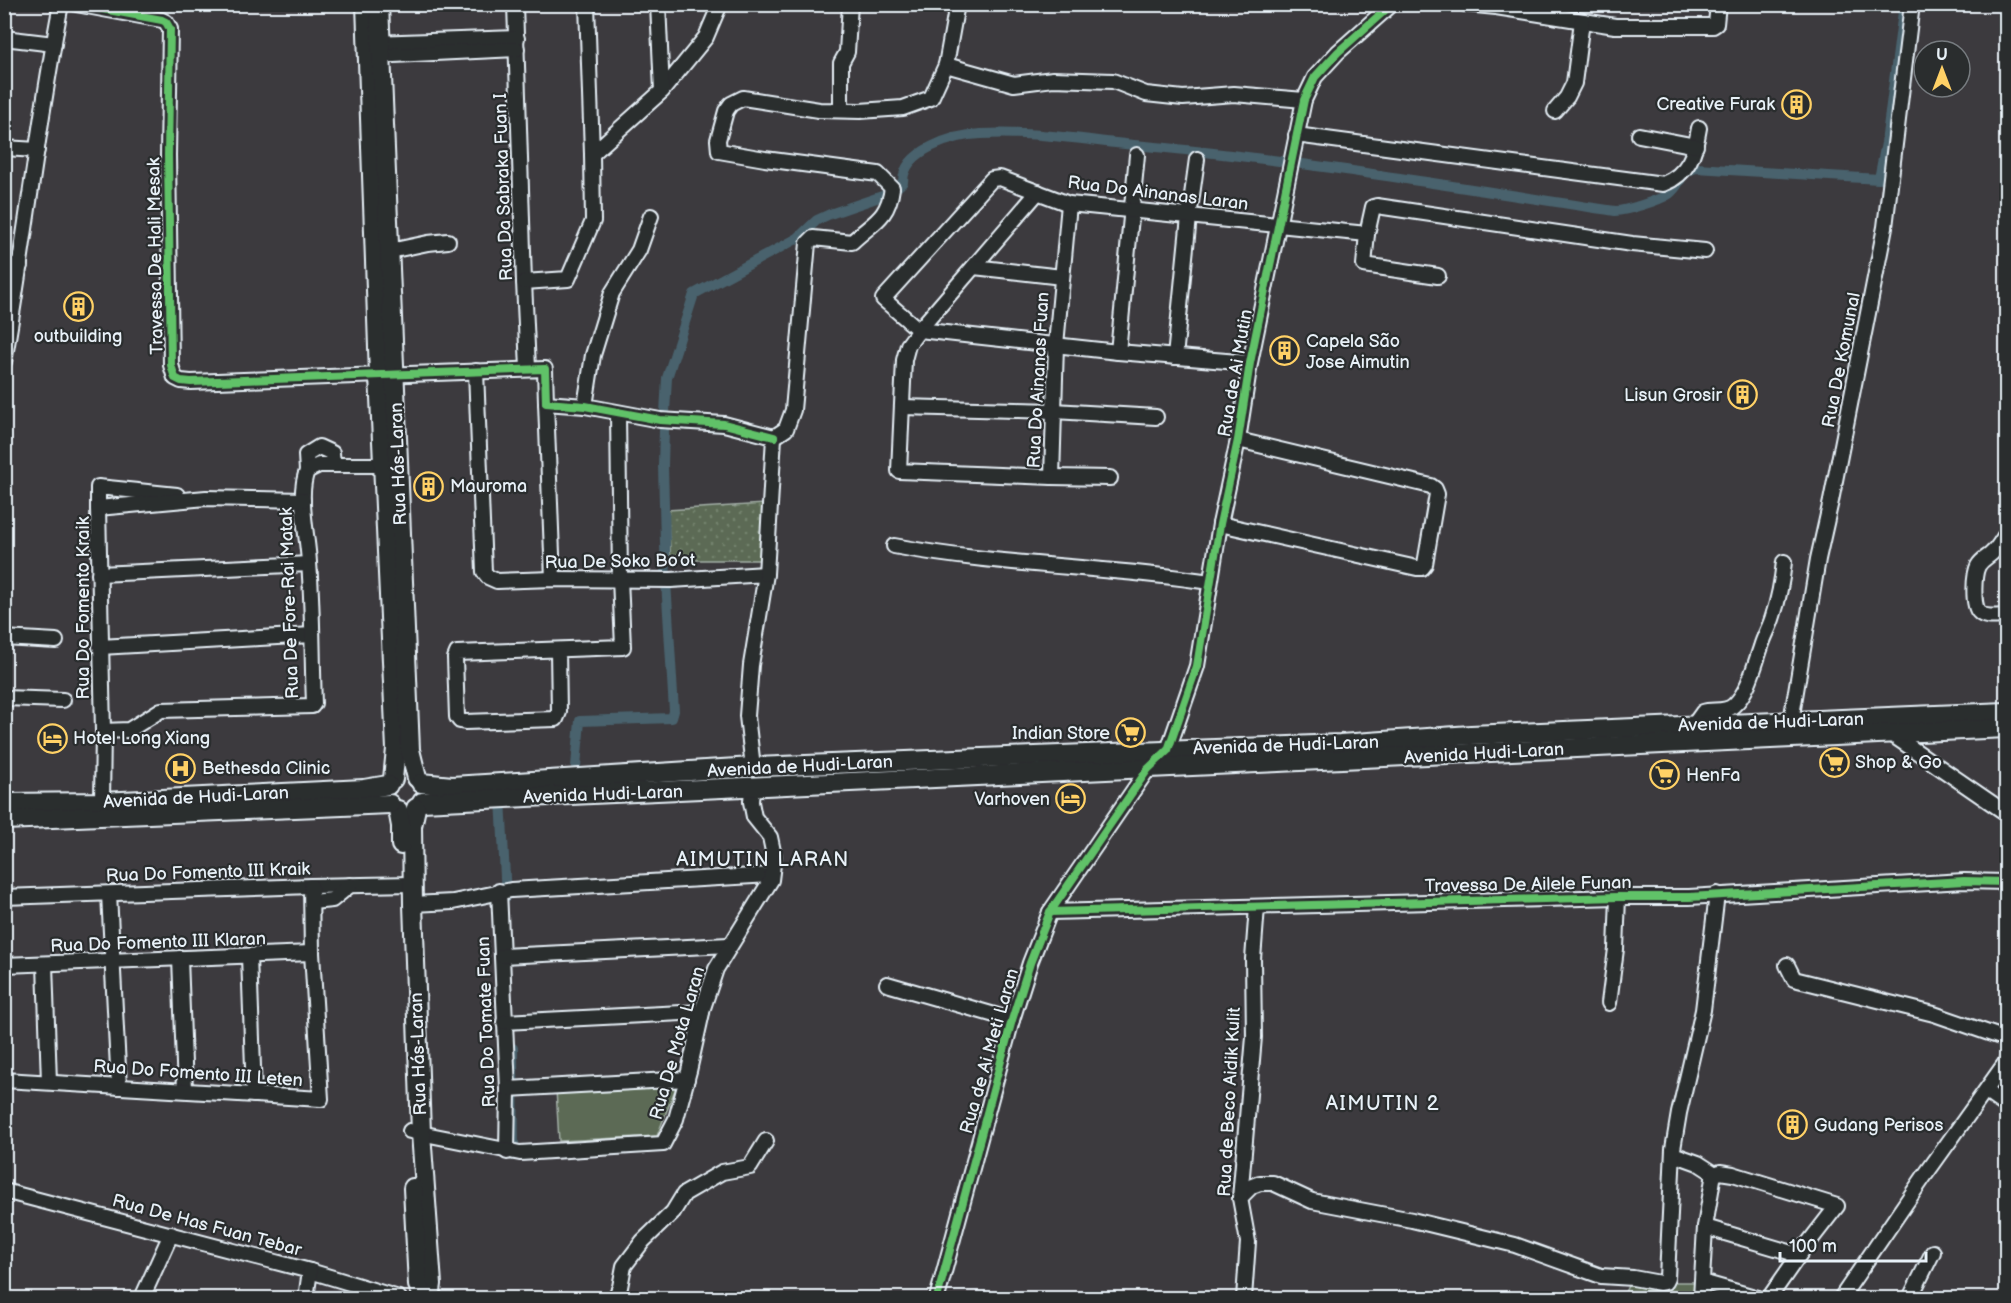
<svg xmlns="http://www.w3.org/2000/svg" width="2011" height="1303" font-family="'Balsamiq Sans',sans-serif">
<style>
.grass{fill:url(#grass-dots);stroke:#a2aea6;stroke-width:1.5}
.park{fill:#5b6b54;stroke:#a2aea6;stroke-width:1.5}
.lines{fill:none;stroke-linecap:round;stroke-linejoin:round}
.canal{stroke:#48626d;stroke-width:10}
.minor-casing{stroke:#e8f1f8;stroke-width:18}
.major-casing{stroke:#e8f1f8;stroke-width:22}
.minor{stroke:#2a2d2e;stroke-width:14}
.major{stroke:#2a2d2e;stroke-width:18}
.cycleway-casing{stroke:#2a2d2e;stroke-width:11}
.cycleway{stroke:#61c268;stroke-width:8}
.labels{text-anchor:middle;stroke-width:4.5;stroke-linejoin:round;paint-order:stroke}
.poi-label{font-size:18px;fill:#e8f1f8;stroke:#2a2d2e;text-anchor:start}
.street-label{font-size:18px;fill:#e8f1f8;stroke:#2a2d2e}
.neighbourhood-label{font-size:20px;letter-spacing:1.5px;fill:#e8f1f8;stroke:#2a2d2e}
</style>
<defs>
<pattern id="grass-dots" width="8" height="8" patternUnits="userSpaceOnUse" patternTransform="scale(1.5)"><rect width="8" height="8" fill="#5b6b54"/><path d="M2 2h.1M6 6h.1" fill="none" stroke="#73816d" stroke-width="1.8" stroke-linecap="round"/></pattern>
</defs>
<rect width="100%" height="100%" fill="#3c3a3e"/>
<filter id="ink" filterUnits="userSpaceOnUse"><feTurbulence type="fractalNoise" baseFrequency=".0167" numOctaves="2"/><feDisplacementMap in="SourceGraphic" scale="12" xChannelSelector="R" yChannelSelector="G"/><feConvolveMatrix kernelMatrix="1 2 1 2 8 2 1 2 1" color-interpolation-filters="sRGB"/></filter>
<g filter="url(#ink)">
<polygon class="grass" points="765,504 764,560 671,560 667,510"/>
<g class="park">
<polygon points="678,1082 657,1136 559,1141 556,1089"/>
<polygon points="1630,1282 1702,1282 1701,1298 1622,1298"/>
</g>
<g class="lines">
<g class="canal">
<path d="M575 778 580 721 672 718 674 711 666 581 663 465 664 430 667 378 694 294 798 238 817 220 830 214 891 193 903 182C903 150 954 135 981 134 1032 131 1083 140 1134 145 1295 159 1455 187 1615 211 1626 211 1660 200 1669 194 1682 185 1678 173 1696 168L1879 179 1886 143 1904 4"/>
<polyline points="501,798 506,897"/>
<polyline points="512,1155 514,1156 513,1048"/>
</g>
<defs>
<g id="minor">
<polyline points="76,4 162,20 166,22 170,29 168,155 171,365 175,378 181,381 191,382 545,369 546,403 585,406 660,420 724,424 774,437"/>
<polyline points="515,4 524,282 528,368"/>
<polyline points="587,4 592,154"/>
<polyline points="1465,4 1496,7 1615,26 1713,26 1716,24 1718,4"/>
<polyline points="4,38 54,44"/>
<polyline points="373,43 517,38"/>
<polyline points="373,56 517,49"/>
<polyline points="946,65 1014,84 1053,79 1113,81 1146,94 1183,98 1234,94 1304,100"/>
<polyline points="662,91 706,37 720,4"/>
<polyline points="841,110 841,63 847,52 850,4"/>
<polyline points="1555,111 1567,97 1574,83 1582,21"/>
<path d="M1296 135 1663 184C1689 174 1695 153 1699 128"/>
<polyline points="1639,135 1696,146"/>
<polyline points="4,148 37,150"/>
<polyline points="1038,192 919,330 908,345 904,360 899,471 1052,477 1056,345 1069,204"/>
<polyline points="390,251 428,243 448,241"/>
<polyline points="4,264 20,266"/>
<polyline points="974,267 1062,277"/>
<polyline points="1438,276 1364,265 1367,234 1373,207 1377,206 1632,244 1705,251"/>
<polyline points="524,282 568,279 593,221 592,154 662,91 658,4"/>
<polyline points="1118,352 1137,155"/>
<polyline points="1175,357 1189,217 1197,159"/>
<path d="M4 362C25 243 38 123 61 4"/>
<polyline points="1250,363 1118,352 919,330 883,299 992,179 1000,178 1069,204 1367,234"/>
<polyline points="476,371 484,572 488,577 497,581 553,579 671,580 766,574 751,665 747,716 753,767"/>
<polyline points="546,403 553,579"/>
<polyline points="585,406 593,355 612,293 639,250 651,216"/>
<polyline points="902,407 1054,411 1156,417"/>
<path d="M774 437 786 429 793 410 808 243 813 238 852 242C873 222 888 219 892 188L878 174 765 159 719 151 718 140 726 111 731 104 743 98 819 110 860 111 903 108 931 98 946 65 957 4"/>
<polyline points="307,471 306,455 319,447 332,453 333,465"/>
<polyline points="1052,477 1110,478"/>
<polyline points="98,508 98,487 177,495"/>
<polyline points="1220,524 1417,568 1422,568 1425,564 1437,494 1435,489 1431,486 1238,440"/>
<path d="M2006 534C2002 540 1998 548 1992 553 1987 558 1982 559 1978 566 1974 574 1972 605 1979 612 1985 619 1998 616 2006 616"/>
<path d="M894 546C999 566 1105 566 1210 582"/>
<polyline points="99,574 309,564"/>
<polyline points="766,574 774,437"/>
<polyline points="4,638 56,641"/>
<polyline points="100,647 312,635"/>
<polyline points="558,650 559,712 556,719 465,722 460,721 457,717 455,658 457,653 623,647 620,578 618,413"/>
<polyline points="4,698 63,700"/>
<polyline points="1791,721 1818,559 1831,501 1885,227 1912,4"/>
<path d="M1693 726 1703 712C1713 709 1726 713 1734 705 1748 693 1755 664 1761 647 1764 636 1770 627 1773 616 1779 598 1782 581 1784 562"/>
<path d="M103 731 129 730 161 710 312 706 314 703C312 657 313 610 309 563 308 537 297 495 307 471L319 465H384"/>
<polyline points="1891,734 2006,813"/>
<polyline points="102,802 103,731 98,508 206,498 303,500"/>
<polyline points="499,891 508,1089 507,1152"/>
<polyline points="109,894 119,1087"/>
<polyline points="4,897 311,886 413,884"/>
<polyline points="312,902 332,900 350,885"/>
<polyline points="413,904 453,902 511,890 771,875"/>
<polyline points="1050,912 1618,897 1689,897 1964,881 2006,882"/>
<polyline points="249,956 254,1095"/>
<polyline points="502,956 729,945"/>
<polyline points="180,958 185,1090"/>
<polyline points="45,964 49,1082"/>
<polyline points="4,965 312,953"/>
<polyline points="1787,965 1794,979 1934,1014 2006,1039"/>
<polyline points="887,984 1012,1020"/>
<polyline points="1609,1003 1616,949 1618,897"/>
<polyline points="504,1022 702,1012"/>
<polyline points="4,1080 321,1099 312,953 311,886"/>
<polyline points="508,1089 687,1079"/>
<polyline points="1986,1092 2006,1106"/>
<polyline points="410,1131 520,1153 663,1144 676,1119 689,1071 703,1008 716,969 771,880 774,856 770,837 754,817 751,802 752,788"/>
<polyline points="1673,1154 1698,1163 1715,1174"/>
<polyline points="4,1191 310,1271 399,1298"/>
<polyline points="1240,1198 1252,1186 1260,1183 1273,1183 1312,1201 1412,1220 1515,1245 1601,1276 1633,1278 1660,1283 1665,1282 1667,1278 1673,1149 1679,1113 1703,1010 1717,894"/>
<polyline points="1705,1227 1799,1255"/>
<polyline points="1702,1282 1758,1298"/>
<polyline points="142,1298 171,1234"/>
<polyline points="306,1298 310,1271"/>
<polyline points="615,1298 620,1287 624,1266 643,1241 673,1212 684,1194 722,1172 750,1167 766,1141"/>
<polyline points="937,1298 1012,1020 1030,963 1050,912 1148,769 1168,750 1197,666 1220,524 1238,440 1250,363 1304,100 1315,77 1338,52 1392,4"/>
<polyline points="1244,1298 1248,1242 1240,1198 1254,1037 1253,959 1257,907"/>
<polyline points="1701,1298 1705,1227 1713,1179 1715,1174 1720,1172 1733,1174 1837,1206 1799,1255 1769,1298"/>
<polyline points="1841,1298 1923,1178 2006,1062"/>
<polyline points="1910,1298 1933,1252"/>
</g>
<g id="major">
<polyline points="366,4 379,375 396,749 393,779"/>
<polyline points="379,4 410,750 417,778"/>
<polyline points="421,783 452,786 753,767 1340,744 1471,735 2006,712"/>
<polyline points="422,802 2006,728"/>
<polyline points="4,803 102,802 364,789 388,785"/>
<polyline points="416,808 412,826 413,904 421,1133 432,1284 430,1298"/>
<polyline points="398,810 401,826 401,845"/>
<polyline points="4,820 390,804"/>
<polyline points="413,1188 418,1285 424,1298"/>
</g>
</defs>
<use href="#minor" class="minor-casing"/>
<use href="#major" class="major-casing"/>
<use href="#minor" class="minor"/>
<use href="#major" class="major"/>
<defs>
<g id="cycleway">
<polyline points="76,4 162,20 166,22 170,29 168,155 171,365 175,378 181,381 191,382 545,369 546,403 585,406 660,420 724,424 774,437"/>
<polyline points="1050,912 1618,897 1689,897 1964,881 2006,882"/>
<polyline points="937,1298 1012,1020 1030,963 1050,912 1148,769 1168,750 1197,666 1220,524 1238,440 1250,363 1304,100 1315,77 1338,52 1392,4"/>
</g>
</defs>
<use href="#cycleway" class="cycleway-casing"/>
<use href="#cycleway" class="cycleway"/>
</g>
</g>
<defs>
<symbol id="building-ring" viewBox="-11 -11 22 22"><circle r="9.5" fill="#2a2d2e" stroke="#ffd166" stroke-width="1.5"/><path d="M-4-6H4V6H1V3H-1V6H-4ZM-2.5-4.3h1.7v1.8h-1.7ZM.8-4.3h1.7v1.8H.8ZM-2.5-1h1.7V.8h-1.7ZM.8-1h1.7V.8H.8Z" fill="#ffd166"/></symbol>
<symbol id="supermarket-ring" viewBox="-11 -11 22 22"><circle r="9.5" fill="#2a2d2e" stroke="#ffd166" stroke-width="1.5"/><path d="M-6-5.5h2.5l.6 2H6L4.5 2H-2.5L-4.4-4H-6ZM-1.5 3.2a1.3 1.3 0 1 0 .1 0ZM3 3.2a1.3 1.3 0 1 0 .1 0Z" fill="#ffd166"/></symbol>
<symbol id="hotel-ring" viewBox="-11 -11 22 22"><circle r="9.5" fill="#2a2d2e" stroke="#ffd166" stroke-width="1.5"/><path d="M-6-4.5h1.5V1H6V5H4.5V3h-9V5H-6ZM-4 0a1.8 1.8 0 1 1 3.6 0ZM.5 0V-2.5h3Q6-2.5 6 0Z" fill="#ffd166"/></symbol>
<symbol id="hospital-ring" viewBox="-11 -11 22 22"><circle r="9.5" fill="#2a2d2e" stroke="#ffd166" stroke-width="1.5"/><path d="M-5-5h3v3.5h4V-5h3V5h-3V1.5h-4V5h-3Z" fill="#ffd166"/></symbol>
</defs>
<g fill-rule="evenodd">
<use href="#building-ring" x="1780" y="88" width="33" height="33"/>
<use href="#building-ring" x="62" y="290" width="33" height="33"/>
<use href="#building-ring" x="1268" y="334" width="33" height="33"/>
<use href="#building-ring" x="1726" y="378" width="33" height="33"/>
<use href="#building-ring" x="412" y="470" width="33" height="33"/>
<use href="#supermarket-ring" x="1114" y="716" width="33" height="33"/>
<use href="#hotel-ring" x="36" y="722" width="33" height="33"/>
<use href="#supermarket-ring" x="1818" y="746" width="33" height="33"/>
<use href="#hospital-ring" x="164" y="752" width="33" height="33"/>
<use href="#supermarket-ring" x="1648" y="758" width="33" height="33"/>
<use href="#hotel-ring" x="1054" y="782" width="33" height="33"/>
<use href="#building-ring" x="1776" y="1108" width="33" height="33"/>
</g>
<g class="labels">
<g class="poi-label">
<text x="1775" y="110" text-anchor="end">Creative Furak</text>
<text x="78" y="342" text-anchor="middle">outbuilding</text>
<text x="1306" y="347">Capela São<tspan x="1306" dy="21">Jose Aimutin</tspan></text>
<text x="1722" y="401" text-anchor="end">Lisun Grosir</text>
<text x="450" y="492">Mauroma</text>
<text x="1110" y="739" text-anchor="end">Indian Store</text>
<text x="73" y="744">Hotel Long Xiang</text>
<text x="1855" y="768">Shop &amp; Go</text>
<text x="202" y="774">Bethesda Clinic</text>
<text x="1686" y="781">HenFa</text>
<text x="1050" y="805" text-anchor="end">Varhoven</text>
<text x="1814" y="1131">Gudang Perisos</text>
</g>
<g class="street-label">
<text transform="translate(503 187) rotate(-92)" y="6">Rua Da Sabraka Fuan I</text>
<text transform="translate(1158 193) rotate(7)" y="6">Rua Do Ainanas Laran</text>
<text transform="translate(155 256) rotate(-91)" y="6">Travessa De Hali Mesak</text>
<text transform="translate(1841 360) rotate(-79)" y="6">Rua De Komunal</text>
<text transform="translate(1235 373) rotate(-80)" y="6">Rua de Ai Mutin</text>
<text transform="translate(1038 380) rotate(-87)" y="6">Rua Do Ainanas Fuan</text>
<text transform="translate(398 464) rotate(-92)" y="6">Rua Hás-Laran</text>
<text transform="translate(620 561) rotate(-1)" y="6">Rua De Soko Bo’ot</text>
<text transform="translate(289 603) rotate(-92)" y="6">Rua De Fore-Rai Matak</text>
<text transform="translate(83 608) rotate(-90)" y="6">Rua Do Fomento Kraik</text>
<text transform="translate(1771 722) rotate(-2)" y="6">Avenida de Hudi-Laran</text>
<text transform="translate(1286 745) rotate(-2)" y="6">Avenida de Hudi-Laran</text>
<text transform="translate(1484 753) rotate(-3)" y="6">Avenida Hudi-Laran</text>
<text transform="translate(800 766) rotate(-3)" y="6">Avenida de Hudi-Laran</text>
<text transform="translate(603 794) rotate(-2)" y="6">Avenida Hudi-Laran</text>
<text transform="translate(196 797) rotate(-3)" y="6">Avenida de Hudi-Laran</text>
<text transform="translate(208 872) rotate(-2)" y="6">Rua Do Fomento III Kraik</text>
<text transform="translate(1528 884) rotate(-1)" y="6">Travessa De Ailele Funan</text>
<text transform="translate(158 942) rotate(-2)" y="6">Rua Do Fomento III Klaran</text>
<text transform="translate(486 1022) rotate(-92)" y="6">Rua Do Tomate Fuan</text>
<text transform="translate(677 1043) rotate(-74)" y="6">Rua De Mota Laran</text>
<text transform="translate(989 1051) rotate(-74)" y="6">Rua de Ai Meti Laran</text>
<text transform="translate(418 1054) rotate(-92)" y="6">Rua Hás-Laran</text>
<text transform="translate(198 1073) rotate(4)" y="6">Rua Do Fomento III Leten</text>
<text transform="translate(1229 1102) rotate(-87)" y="6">Rua de Beco Aidik Kulit</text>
<text transform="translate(207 1225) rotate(15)" y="6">Rua De Has Fuan Tebar</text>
</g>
<g class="neighbourhood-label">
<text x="763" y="866">AIMUTIN LARAN</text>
<text x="1383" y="1110">AIMUTIN 2</text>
</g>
</g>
<rect width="2011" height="1303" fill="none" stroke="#2a2d2e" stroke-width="24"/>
<rect x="12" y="12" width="1987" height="1279" fill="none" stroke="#e8f1f8" stroke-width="2" filter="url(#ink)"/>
<g transform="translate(1942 69)"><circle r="28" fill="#2a2d2e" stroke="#767b7f" stroke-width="1.5"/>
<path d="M0-4.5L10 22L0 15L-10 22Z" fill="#ffd166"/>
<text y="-9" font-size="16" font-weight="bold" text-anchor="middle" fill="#e8f1f8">U</text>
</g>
<path d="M1780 1252v9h146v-9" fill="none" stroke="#e8f1f8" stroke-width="3"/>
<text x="1789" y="1252" font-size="18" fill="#e8f1f8" stroke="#2a2d2e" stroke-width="4.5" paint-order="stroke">100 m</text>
</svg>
